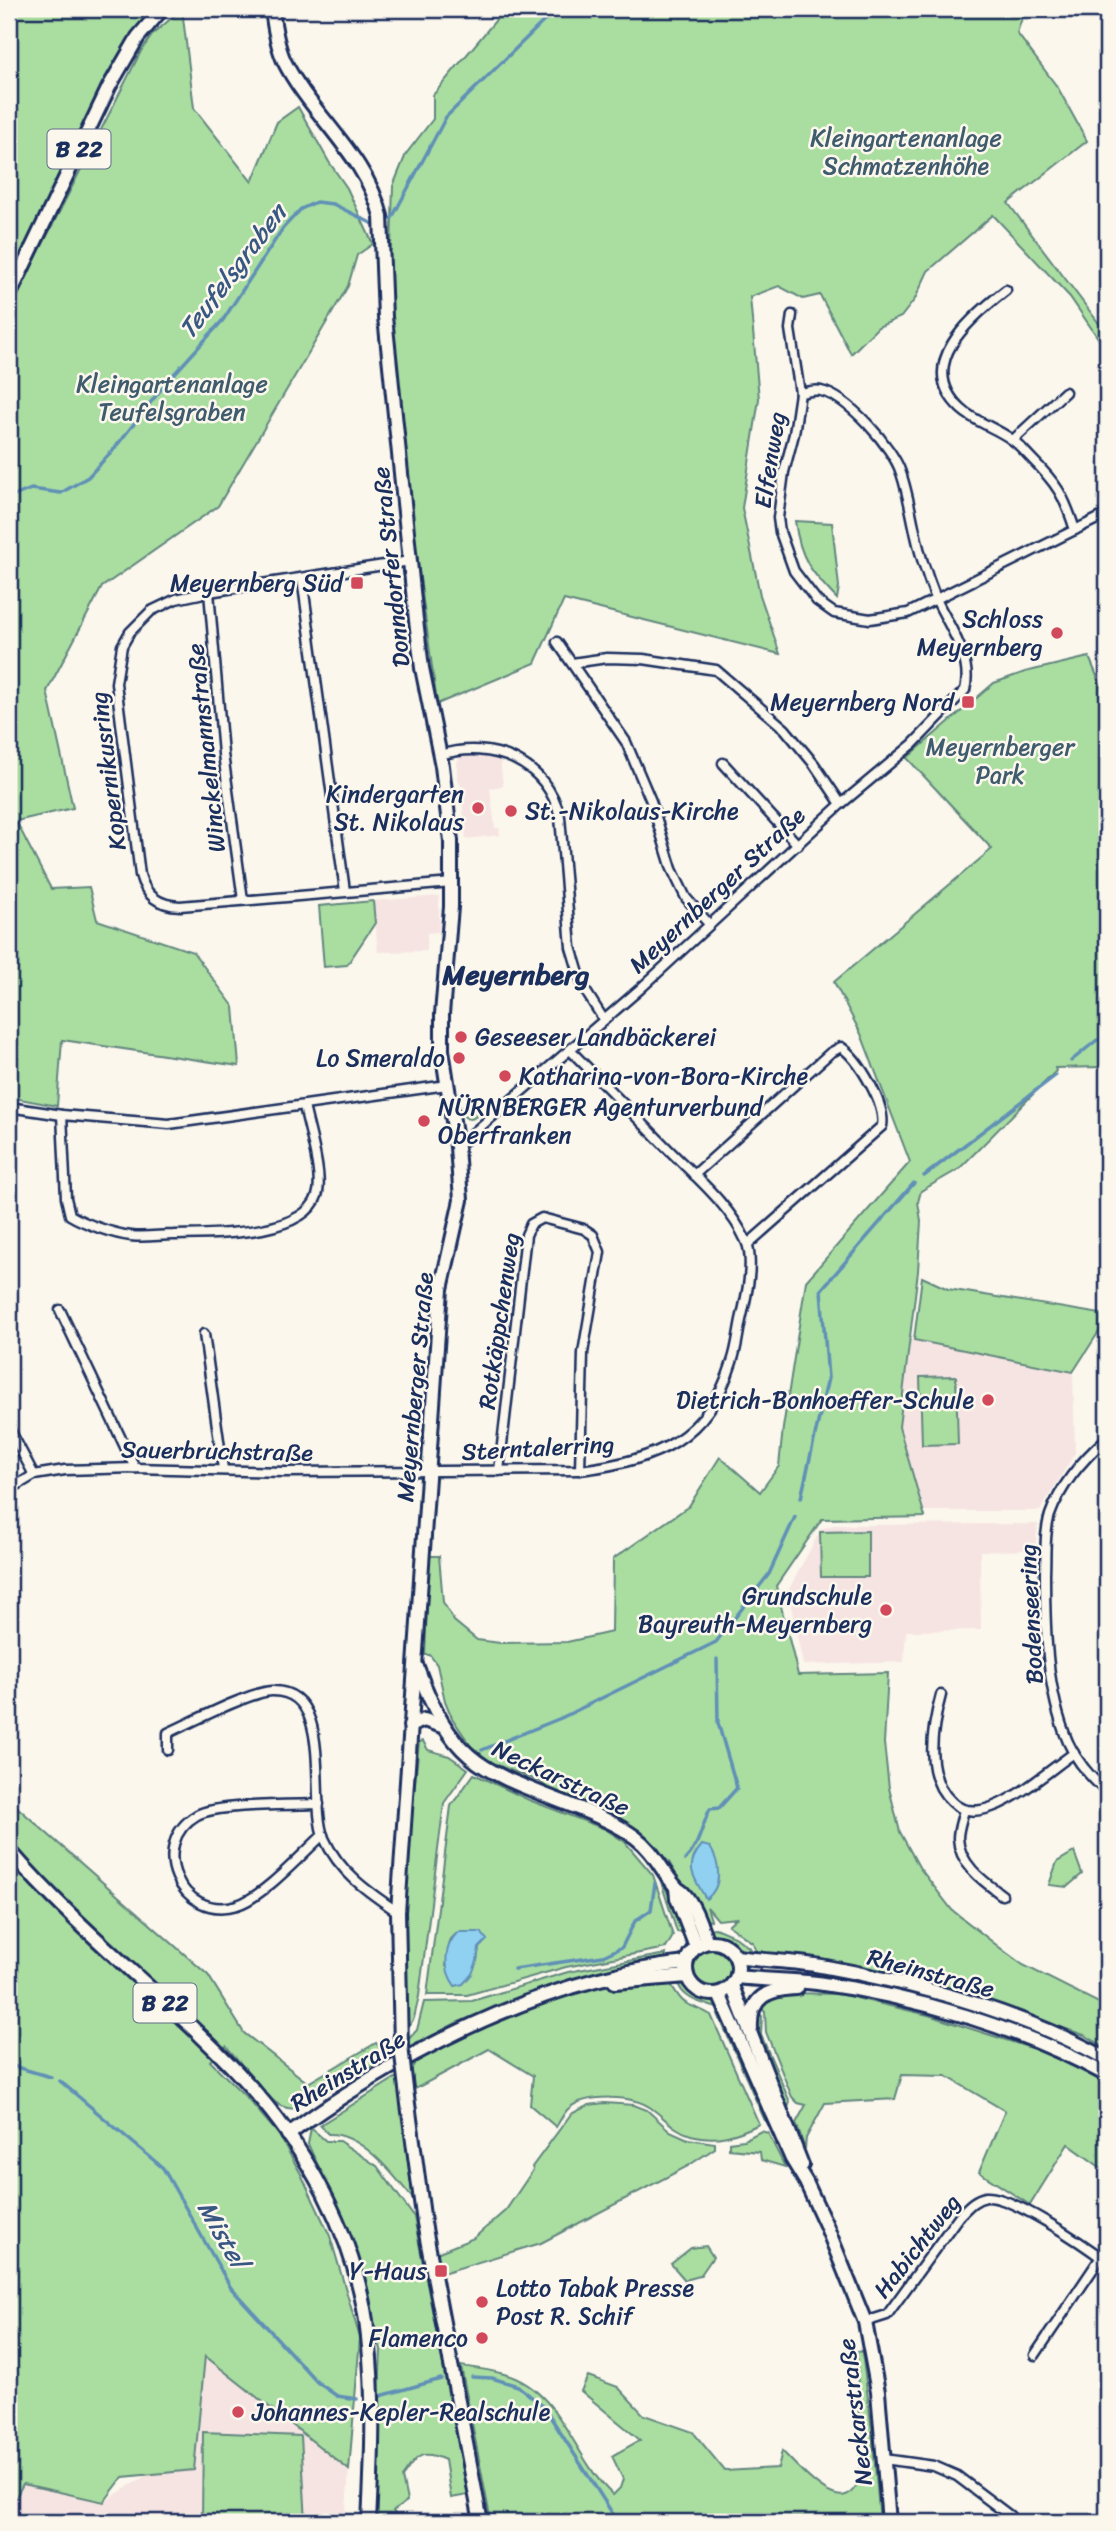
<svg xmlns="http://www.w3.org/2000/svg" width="1116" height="2531" font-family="Sriracha,sans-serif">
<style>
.built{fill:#f6e4e3}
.green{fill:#aadea0;stroke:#62867f;stroke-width:2;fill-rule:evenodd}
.water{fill:#90d0f1;stroke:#6190b6;stroke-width:2}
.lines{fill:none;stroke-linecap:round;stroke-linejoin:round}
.stream{stroke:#6190b6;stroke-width:3.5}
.street-casing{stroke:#1b2f5e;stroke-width:13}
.secondary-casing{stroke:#1b2f5e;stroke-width:18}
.primary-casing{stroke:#1b2f5e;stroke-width:18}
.street{stroke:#fbf7ec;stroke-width:8}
.secondary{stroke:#fbf7ec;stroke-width:12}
.primary{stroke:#fbf7ec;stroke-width:12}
.secondary-bridge-casing{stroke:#1b2f5e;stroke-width:18;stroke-linecap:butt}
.secondary-bridge{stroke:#fbf7ec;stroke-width:12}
.poi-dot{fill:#d1495b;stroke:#fbf7ec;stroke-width:2.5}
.labels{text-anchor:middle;stroke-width:5;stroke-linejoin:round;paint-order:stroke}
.shield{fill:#fbf7ec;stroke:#5e6b89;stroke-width:2}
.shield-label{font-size:23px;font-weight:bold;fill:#1b2f5e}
.park-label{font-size:24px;fill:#3f5b6e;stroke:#fbf7ec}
.street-label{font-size:24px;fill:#1b2f5e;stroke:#fbf7ec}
.poi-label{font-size:24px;fill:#1b2f5e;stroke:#fbf7ec;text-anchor:end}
.water-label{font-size:26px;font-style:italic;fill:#385783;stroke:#fbf7ec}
.quarter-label{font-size:28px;font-weight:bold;fill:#1b2f5e;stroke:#fbf7ec}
</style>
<rect width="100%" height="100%" fill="#fbf7ec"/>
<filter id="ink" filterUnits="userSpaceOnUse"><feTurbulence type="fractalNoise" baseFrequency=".0143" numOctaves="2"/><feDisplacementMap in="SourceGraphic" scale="14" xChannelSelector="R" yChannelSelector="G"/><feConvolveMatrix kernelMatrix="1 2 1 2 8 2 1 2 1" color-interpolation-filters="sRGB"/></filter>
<g filter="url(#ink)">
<g class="built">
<polygon points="463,754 500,759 503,786 490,788 495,828 499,828 500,835 466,839 461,786 457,776 457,762"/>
<polygon points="439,896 439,932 427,933 427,951 378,952 373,901"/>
<polygon points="911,1339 1073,1372 1075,1453 1040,1511 923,1511 899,1427"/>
<polygon points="1038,1524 1035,1550 980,1551 981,1630 906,1631 904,1662 803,1665 788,1591 821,1529 833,1525"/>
<polygon points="205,2355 349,2470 345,2522 9,2522 9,2510 23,2484 104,2502 145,2476 194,2469"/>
</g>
<g class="green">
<polygon points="9,9 155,9 127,43 111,73 9,279"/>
<polygon points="182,9 194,108 252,182 277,122 298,107 329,162 347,188 373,244 357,255 348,286 218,506 102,587 47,691 73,808 16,821 51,889 89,887 97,920 193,952 234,1007 239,1066 62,1040 57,1106 9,1097 9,311 141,51 153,34"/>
<polygon points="505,9 1025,9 1017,33 1058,88 1087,141 1008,203 1107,334 1107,351 1070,297 993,215 928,271 915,299 901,317 878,327 851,354 820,295 803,299 779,286 750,297 759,399 742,508 760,595 780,654 564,600 535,663 437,704 402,445 385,262 391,249 393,186 406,154 433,119 433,95"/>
<path d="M795 521 832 523 839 587 837 599C811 572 800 559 795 521Z"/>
<polygon points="1089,657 1107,700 1107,1072 1101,1067 1055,1068 1056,1071 959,1169 921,1191 918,1202 921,1221 918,1271 899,1427 925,1517 822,1519 776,1586 798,1675 888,1673 884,1743 889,1788 900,1832 919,1867 952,1910 1004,1951 1023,1965 1107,2007 1107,2048 1084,2035 969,1996 829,1961 758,1956 753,1943 728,1925 736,1918 718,1920 707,1907 711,1920 703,1922 669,1862 641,1834 610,1814 549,1791 541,1782 492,1763 471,1746 452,1718 445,1701 437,1665 430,1655 425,1655 429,1556 439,1556 443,1602 454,1621 477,1640 500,1643 567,1642 612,1632 613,1559 689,1506 720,1457 760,1492 779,1466 783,1428 806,1281 910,1162 861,1034 834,982 992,849 907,758 994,683 1025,672"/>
<polygon points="373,901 375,923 347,965 324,967 319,906"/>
<circle cx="470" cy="1111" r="8"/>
<polygon points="922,1277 948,1289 1107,1315 1107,1319 1073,1372 914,1340"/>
<polygon points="956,1376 958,1444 922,1445 920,1377"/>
<polygon points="868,1531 868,1577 821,1577 820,1532"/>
<polygon points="423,1741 428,1750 449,1756 468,1769 444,1803 419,1996 414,2018 404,2034 403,1911 419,1742"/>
<path d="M474 1774 529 1800 605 1829 625 1842 653 1875 673 1936 666 1948 566 1967 467 1995H427L451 1806ZM458 1932H481L477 1961 446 1966 450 1940Z"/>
<path d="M9 1800 208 1975 244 2033 308 2083 376 2043 389 2057 296 2108C285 2110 277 2105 269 2097L226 2046 210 2061 249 2100 279 2135 301 2174 330 2236 360 2338 349 2470 205 2356 194 2470 123 2477 104 2502 23 2484 9 2510Z"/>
<polygon points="1074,1852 1082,1874 1067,1887 1049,1885 1057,1862"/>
<polygon points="659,1876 687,1930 681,1933 677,1932"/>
<polygon points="715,1928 734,1936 751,1949 752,1956 743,1954 728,1940 710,1933 708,1929"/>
<circle cx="712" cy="1968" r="18"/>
<polygon points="666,1954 665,1960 532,1995 456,2023 405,2050 405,2043 417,2030 424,2002 472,2001 568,1972"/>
<path d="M677 1980C686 1983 689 1990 697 1995 706 1999 713 1998 719 2006L717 2008C701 2003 681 1999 677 1980Z"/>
<path d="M669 1981C687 2012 685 2000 711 2015L759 2124C737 2135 716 2142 691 2135 675 2131 664 2117 651 2108 633 2095 586 2093 568 2109 563 2114 560 2121 556 2127L530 2105 533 2076 489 2049 413 2090 409 2073 419 2056 529 2007 595 1987Z"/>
<polygon points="786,1993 839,1994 928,2015 1056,2056 1107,2083 1107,2172 1068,2144 1030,2205 979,2172 1005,2111 946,2076 902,2075 895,2099 825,2103 806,2138 805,2149 796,2123 806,2105 798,2103 792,2097 766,2032 765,2012 759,2006 766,1999"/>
<polygon points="723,2013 770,2121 765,2121 718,2014"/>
<polygon points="758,2013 762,2016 761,2035 790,2102 786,2114 781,2102 782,2092 756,2032"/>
<path d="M397 2077 413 2199C393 2174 362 2133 328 2134L320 2125Z"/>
<polygon points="604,2103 634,2105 647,2110 670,2131 688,2139 715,2143 715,2148 688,2166 541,2243 436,2275 434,2254 474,2238 506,2210 533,2170 532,2167 571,2114 589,2105"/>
<path d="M311 2128 326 2141H339L377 2166 414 2217 468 2495 451 2498 445 2460C420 2448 417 2457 402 2477L407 2501 393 2511 401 2522H373L381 2350 348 2232 308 2144Z"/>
<polygon points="761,2131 768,2133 785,2167 761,2160 760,2152 729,2149 729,2142 744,2140"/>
<polygon points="706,2246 713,2257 700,2276 685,2280 671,2264 691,2248"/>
<path d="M857 2351 862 2352 872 2430 880 2522 802 2517H745L738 2522H491L461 2366C475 2368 490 2370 504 2374 562 2390 573 2459 613 2495L620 2488 623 2479 612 2456 640 2440 581 2391 588 2376 618 2387 644 2415 693 2432 725 2471 778 2468 782 2451C799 2467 845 2525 860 2477Z"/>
<polygon points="203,2432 301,2436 306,2522 218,2522 202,2519"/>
</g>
<g class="water">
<path d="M702 1845 710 1847C720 1863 723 1887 706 1899 694 1877 683 1867 702 1845Z"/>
<path d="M458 1932H481L487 1940 479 1948 477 1961 472 1974 463 1984 455 1986C443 1970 443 1946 458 1932Z"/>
</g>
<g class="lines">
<g class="stream">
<polyline points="9,498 31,489 61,493 88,477 114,449 166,383 223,320 283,228 301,209 316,202 333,204 373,224 392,218 446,117 547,18 564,9"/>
<polyline points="1071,1061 1097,1040"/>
<polyline points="924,1176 1056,1075"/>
<polyline points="801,1498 828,1378 821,1290 914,1183"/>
<polyline points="482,1750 561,1718 716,1642 769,1574 795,1517"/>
<path d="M685 1860C700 1845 701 1827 710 1809L719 1808 737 1788 718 1723 717 1659"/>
<polyline points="514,1969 603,1956 622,1947 635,1921 651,1910 655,1883"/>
<polyline points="9,2065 51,2077"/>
<polyline points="60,2081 163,2168 231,2288 317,2382 337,2396 357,2399"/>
<polyline points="472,2377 492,2378 518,2386 544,2407 618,2522"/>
<polyline points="377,2397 441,2379"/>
</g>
<defs>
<g id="street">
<path d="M1006 290C970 318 914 365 961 409 975 422 996 428 1011 439 1019 444 1025 452 1031 458 1057 484 1064 495 1075 530"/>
<polyline points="792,315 790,329 800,393 794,434 784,472 778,518 780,532 794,571 817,601 834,613 870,619 908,613 1107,514"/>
<polyline points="1013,440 1065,392"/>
<path d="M410 561 209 592 176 599 151 611 130 632 122 646 116 683 140 875C146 896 158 905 180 906L452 883"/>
<polyline points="302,578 345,891"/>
<polyline points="209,592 223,754 243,900"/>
<polyline points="557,642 626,742 651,801 672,869 686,898 709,924"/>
<polyline points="572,663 607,658 643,659 716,670 785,729 814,764 841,804"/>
<path d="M440 755C492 739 547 762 560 817L571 947 583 987 604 1020"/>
<polyline points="723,763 798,845"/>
<polyline points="9,1107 62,1115 169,1124 447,1085"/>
<path d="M62 1115 66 1198 70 1215C85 1224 114 1234 131 1236 145 1238 160 1235 174 1235 209 1234 303 1237 317 1196 324 1177 308 1126 304 1106"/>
<path d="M457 1147 640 989 841 804 913 744 965 690C973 659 950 628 937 601 933 591 929 581 926 571 914 540 912 505 901 473 893 447 848 397 821 391 815 389 807 392 800 393"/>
<path d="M694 1175 830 1053 841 1047C859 1059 886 1105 882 1126L748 1244"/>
<polyline points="60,1310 135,1468"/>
<polyline points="204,1334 223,1469"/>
<polyline points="9,1428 34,1475"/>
<path d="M1107 1438C1083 1459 1061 1484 1050 1515 1044 1533 1046 1554 1045 1573 1045 1629 1046 1690 1068 1742 1077 1762 1091 1778 1107 1792"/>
<polyline points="499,1471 526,1235 531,1224 542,1218 584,1229 593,1235 600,1252 583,1353 580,1470"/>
<path d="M9 1490 34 1475 65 1470 135 1468 284 1472 580 1470C655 1461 708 1440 732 1362 737 1348 738 1334 741 1320 746 1299 755 1261 746 1241 731 1207 697 1178 671 1152 637 1118 604 1084 570 1050"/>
<path d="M941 1695C932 1728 923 1776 952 1802 963 1813 978 1812 992 1807 1019 1797 1050 1770 1074 1753"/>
<path d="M168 1750V1733C190 1723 252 1691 272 1691 336 1690 308 1801 324 1838 339 1872 368 1892 398 1912"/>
<path d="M319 1804C292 1805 217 1804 197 1815 147 1844 180 1922 237 1905 262 1898 302 1854 323 1835"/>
<path d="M964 1810C962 1819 958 1829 958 1838 959 1864 983 1881 1002 1895"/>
<path d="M865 2322 887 2315 959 2216C967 2208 974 2199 986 2197 1011 2195 1085 2245 1107 2262"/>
<polyline points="1035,2355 1101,2257"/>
<polyline points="884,2459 934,2466 957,2476 1010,2516"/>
</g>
<g id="secondary">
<path d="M272 9C274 26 277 45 284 61 311 115 366 155 381 216L385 317 416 620 422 668 442 766 451 841V907L442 1014V1050L457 1147 461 1200 441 1289 398 1912 401 2046"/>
<path d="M417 1667C453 1765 482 1770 573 1806 595 1815 616 1823 635 1837 654 1851 661 1870 676 1887 678 1890 682 1891 684 1894 695 1906 701 1927 707 1942"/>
<polyline points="410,1726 424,1720 442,1726"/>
<polyline points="676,1888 677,1898 696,1947"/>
<circle cx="712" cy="1968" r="26"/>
<path d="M736 1957C764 1961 793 1961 821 1966 919 1984 1020 2011 1107 2059"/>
<path d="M737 1977C764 1980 791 1980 817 1983 914 1996 1022 2028 1107 2075"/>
<polyline points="615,1982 687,1976"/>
<polyline points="732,1986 802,2165"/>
<polyline points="719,1994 792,2159 806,2182 826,2225 865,2322 878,2392 889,2522"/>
<path d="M751 2029C749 1996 769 1989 797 1988"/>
<polyline points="406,2089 424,2223 481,2522"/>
<path d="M288 2135C321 2109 355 2088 391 2067 482 2015 581 1974 686 1963"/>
</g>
<g id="primary">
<polyline points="9,296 109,87 138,37 162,9"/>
<path d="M9 1850C78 1930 164 1995 236 2071 305 2143 358 2237 368 2337 375 2398 372 2461 369 2522"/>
</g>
</defs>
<use href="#street" class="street-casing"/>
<use href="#secondary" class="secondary-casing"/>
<use href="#primary" class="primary-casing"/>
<use href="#street" class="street"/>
<use href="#secondary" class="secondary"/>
<use href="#primary" class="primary"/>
<defs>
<polyline id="secondary-bridge" points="401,2046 406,2089"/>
</defs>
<use href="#secondary-bridge" class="secondary-bridge-casing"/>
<use href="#secondary-bridge" class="secondary-bridge"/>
</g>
</g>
<g class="poi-dot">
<rect x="350" y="576" width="14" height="14" rx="3.5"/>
<circle cx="1057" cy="633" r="7"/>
<rect x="961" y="695" width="14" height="14" rx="3.5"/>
<circle cx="478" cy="808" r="7"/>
<circle cx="511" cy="811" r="7"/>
<circle cx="461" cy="1037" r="7"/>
<circle cx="459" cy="1058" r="7"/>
<circle cx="505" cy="1076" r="7"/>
<circle cx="424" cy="1121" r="7"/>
<circle cx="988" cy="1400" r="7"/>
<circle cx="886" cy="1610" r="7"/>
<rect x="434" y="2264" width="14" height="14" rx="3.5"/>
<circle cx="482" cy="2302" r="7"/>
<circle cx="482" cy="2338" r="7"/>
<circle cx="238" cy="2412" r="7"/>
</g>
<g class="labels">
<g class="shield">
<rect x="47.5" y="129.5" width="63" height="39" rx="5"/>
<rect x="133.5" y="1983.5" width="63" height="39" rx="5"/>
</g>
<g class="shield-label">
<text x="79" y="157">B 22</text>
<text x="165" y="2011">B 22</text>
</g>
<g class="park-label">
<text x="906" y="146">Kleingartenanlage<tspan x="906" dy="28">Schmatzenhöhe</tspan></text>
<text x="172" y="392">Kleingartenanlage<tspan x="172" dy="28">Teufelsgraben</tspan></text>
<text x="1000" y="755">Meyernberger<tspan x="1000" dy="28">Park</tspan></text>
</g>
<g class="street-label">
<text transform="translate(770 460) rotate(-81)" y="8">Elfenweg</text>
<text transform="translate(391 567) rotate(-96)" y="8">Donndorfer Straße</text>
<text transform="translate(206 748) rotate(-96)" y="8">Winckelmannstraße</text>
<text transform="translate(108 771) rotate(-97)" y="8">Kopernikusring</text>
<text transform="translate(717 890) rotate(-43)" y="8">Meyernberger Straße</text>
<text transform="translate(499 1321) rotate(-82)" y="8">Rotkäppchenweg</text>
<text transform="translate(415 1387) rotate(-85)" y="8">Meyernberger Straße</text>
<text transform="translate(538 1448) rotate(-3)" y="8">Sterntalerring</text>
<text transform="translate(217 1451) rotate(1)" y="8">Sauerbruchstraße</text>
<text transform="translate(1031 1614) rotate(-93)" y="8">Bodenseering</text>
<text transform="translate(561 1778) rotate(25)" y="8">Neckarstraße</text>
<text transform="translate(931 1973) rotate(15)" y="8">Rheinstraße</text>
<text transform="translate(348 2071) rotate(-32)" y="8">Rheinstraße</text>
<text transform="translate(917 2246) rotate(-52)" y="8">Habichtweg</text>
<text transform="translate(855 2412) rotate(-97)" y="8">Neckarstraße</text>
</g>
<g class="poi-label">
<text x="343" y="591">Meyernberg Süd</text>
<text x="1043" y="627">Schloss<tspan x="1043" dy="28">Meyernberg</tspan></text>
<text x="954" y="710">Meyernberg Nord</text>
<text x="464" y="802">Kindergarten<tspan x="464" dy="28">St. Nikolaus</tspan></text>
<text x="525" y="819" text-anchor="start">St.-Nikolaus-Kirche</text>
<text x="475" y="1045" text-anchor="start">Geseeser Landbäckerei</text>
<text x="445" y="1066">Lo Smeraldo</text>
<text x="519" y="1084" text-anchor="start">Katharina-von-Bora-Kirche</text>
<text x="438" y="1115" text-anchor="start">NÜRNBERGER Agenturverbund<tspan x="438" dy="28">Oberfranken</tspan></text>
<text x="974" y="1408">Dietrich-Bonhoeffer-Schule</text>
<text x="872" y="1604">Grundschule<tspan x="872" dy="28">Bayreuth-Meyernberg</tspan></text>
<text x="427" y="2279">Y-Haus</text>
<text x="496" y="2296" text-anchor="start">Lotto Tabak Presse<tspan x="496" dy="28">Post R. Schif</tspan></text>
<text x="468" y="2346">Flamenco</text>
<text x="252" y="2420" text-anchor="start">Johannes-Kepler-Realschule</text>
</g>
<g class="water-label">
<text transform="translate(232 271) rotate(-53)" y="9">Teufelsgraben</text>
<text transform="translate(223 2234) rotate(60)" y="9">Mistel</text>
</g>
<g class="quarter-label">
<text x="516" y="984">Meyernberg</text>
</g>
</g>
<rect width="1116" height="2531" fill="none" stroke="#fbf7ec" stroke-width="35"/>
<rect x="18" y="18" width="1081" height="2496" fill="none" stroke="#1b2f5e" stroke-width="2.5" filter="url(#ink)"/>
</svg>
